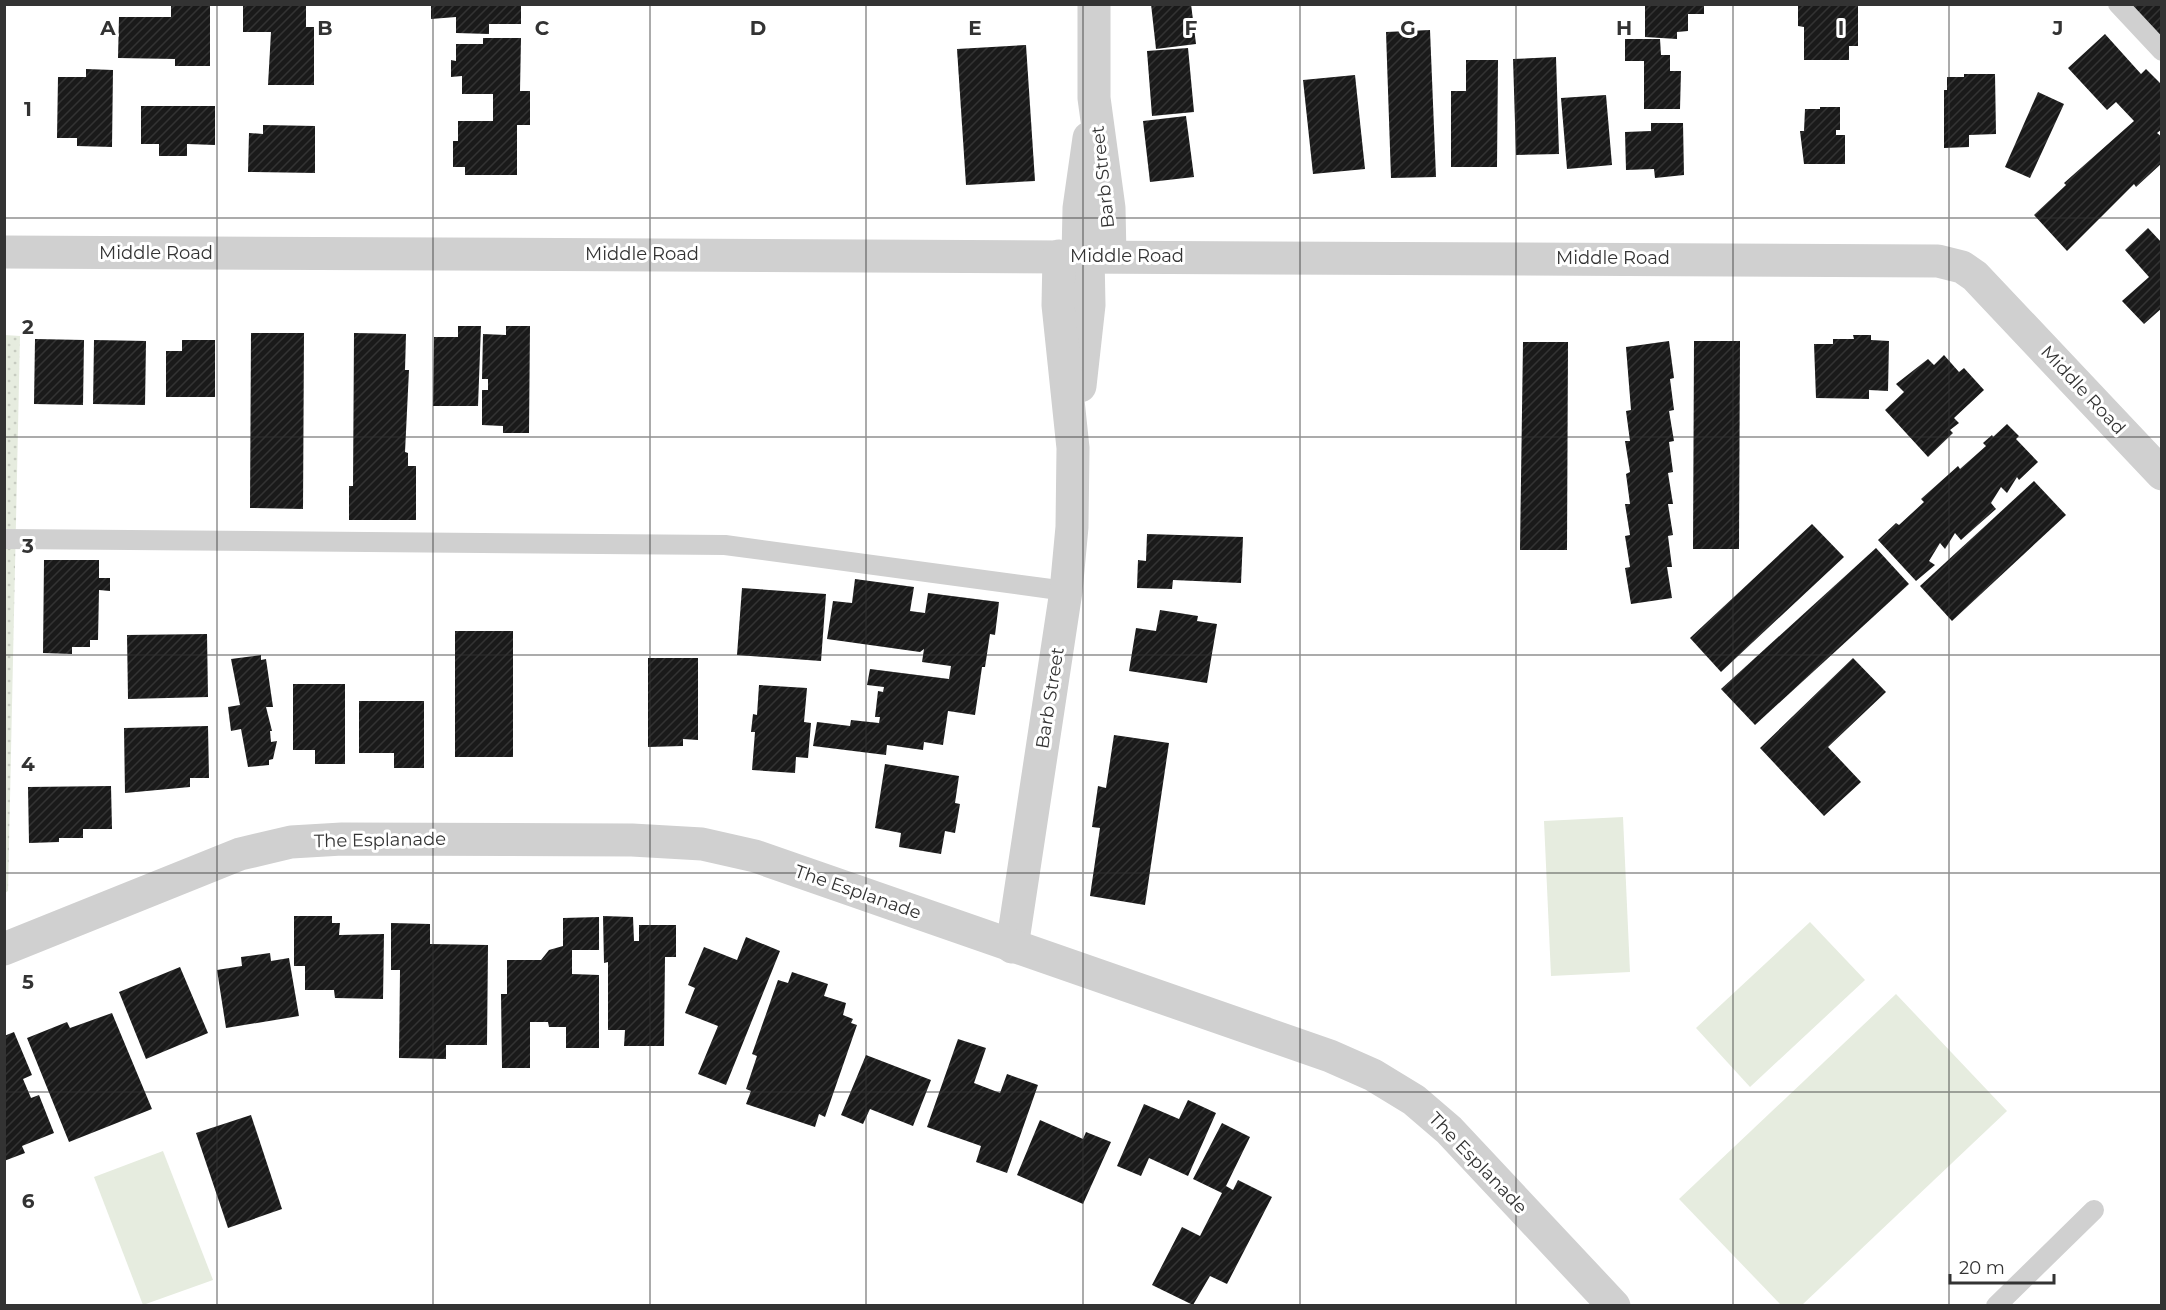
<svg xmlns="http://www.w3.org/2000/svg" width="2166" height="1310" font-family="Montserrat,sans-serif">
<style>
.grass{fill:#e6ecdf}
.park{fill:url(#park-dots)}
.building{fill:url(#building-hatch)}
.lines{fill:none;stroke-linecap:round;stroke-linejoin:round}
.service{stroke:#d0d0d0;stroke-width:20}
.minor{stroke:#d0d0d0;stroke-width:33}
.grid{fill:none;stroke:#333;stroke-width:1.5;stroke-opacity:0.55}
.labels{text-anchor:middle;stroke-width:6;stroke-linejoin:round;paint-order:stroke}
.street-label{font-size:18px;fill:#333;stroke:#fff}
.grid-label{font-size:20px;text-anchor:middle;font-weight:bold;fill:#333;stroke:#fff;stroke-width:6;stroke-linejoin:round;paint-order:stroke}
</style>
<defs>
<pattern id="park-dots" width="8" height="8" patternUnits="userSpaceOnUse" patternTransform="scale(1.5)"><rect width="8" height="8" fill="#e6ecdf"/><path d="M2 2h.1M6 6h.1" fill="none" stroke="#c6cbc0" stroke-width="1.8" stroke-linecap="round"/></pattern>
<pattern id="building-hatch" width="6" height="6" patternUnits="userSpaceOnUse" patternTransform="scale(1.5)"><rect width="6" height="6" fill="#1a1a1a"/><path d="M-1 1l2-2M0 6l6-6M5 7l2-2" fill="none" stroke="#333"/></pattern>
</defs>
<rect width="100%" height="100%" fill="#fff"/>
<g class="grass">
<polygon points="1623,817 1630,972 1551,976 1544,821"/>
<polygon points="1810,922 1865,980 1750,1087 1696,1028"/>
<polygon points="1896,994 2007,1111 1802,1305 1781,1305 1679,1199"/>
<polygon points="163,1151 213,1280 143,1305 94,1177"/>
</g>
<polygon class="park" points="5,335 20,336 8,891 5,893"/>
<g class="building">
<polygon points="243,4 306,4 306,27 314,27 314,85 268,85 271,32 243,32"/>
<polygon points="431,4 521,4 521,24 489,24 489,34 456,33 456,17 431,19"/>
<polygon points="1151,4 1191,4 1196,44 1156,49"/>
<polygon points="1645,4 1704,4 1704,14 1688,14 1688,31 1677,32 1677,39 1645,37"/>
<polygon points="1798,4 1858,4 1858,46 1849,46 1849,60 1804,60 1804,27 1798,26"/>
<polygon points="2128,4 2162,4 2162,38"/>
<polygon points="171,5 210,5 210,66 175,66 175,59 118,58 119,17 171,17"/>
<polygon points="1430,30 1436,177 1391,178 1386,32"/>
<polygon points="2105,34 2141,74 2146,69 2162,85 2162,129 2157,133 2162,137 2162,163 2136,187 2134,184 2067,251 2034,215 2066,185 2064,183 2134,121 2116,102 2107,110 2068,68"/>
<polygon points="483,38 521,38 520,91 530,91 530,125 517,125 517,175 465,175 465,167 453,167 453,141 458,141 458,121 493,121 493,94 462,94 462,76 451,77 451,60 456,61 456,44 483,44"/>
<polygon points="1625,39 1660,39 1661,55 1670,55 1670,71 1681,71 1680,109 1644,109 1644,61 1625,61"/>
<polygon points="1026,45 1035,181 966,185 957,49"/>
<polygon points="1188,48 1194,112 1152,116 1147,51"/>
<polygon points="1556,57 1559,154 1516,155 1513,59"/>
<polygon points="1466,60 1498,60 1497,167 1451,167 1451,91 1466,91"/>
<polygon points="86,69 113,70 112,147 77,146 77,138 57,138 58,77 86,77"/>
<polygon points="1964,74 1995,74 1996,134 1969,135 1969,147 1944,148 1944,90 1947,90 1947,77 1964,77"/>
<polygon points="1355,75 1365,169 1313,174 1303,80"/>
<polygon points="2038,92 2064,104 2030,178 2005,167"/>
<polygon points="1606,95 1612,165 1567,169 1561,98"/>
<polygon points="141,106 215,106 215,145 187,144 187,156 159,156 159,144 141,144"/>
<polygon points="1820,107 1840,107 1840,130 1836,130 1836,135 1845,135 1845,164 1804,164 1800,131 1804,131 1805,109 1820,109"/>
<polygon points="1186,116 1194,177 1150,182 1143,121"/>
<polygon points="1651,123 1683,123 1684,175 1655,178 1654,169 1626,170 1625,132 1651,131"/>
<polygon points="263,125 315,126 315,173 248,172 249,133 263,134"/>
<polygon points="2148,228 2162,243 2162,308 2144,324 2122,301 2149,277 2125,250"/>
<polygon points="458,326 481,326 478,406 433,406 434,337 458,337"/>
<polygon points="506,326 530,326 529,433 503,433 503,426 482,425 482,390 488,390 488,379 482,379 483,334 506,335"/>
<polygon points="251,333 304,333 303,509 250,508"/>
<polygon points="354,333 406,334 405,370 409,370 405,452 408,453 408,466 416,466 416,520 349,520 349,486 353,486"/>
<polygon points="1853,335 1871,335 1871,340 1889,341 1888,391 1869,390 1869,399 1816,398 1814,344 1833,344 1833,339 1854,339"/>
<polygon points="35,339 84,340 83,405 34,404"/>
<polygon points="94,340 146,341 145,405 93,404"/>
<polygon points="182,340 215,340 215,397 166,397 166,351 182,351"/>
<polygon points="1669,341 1674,378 1670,379 1674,410 1669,411 1674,441 1669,442 1673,472 1668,473 1673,504 1668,504 1673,535 1668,536 1672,567 1667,567 1672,598 1631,604 1625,568 1630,567 1625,536 1630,535 1625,504 1630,504 1626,474 1630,472 1625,441 1630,441 1626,411 1631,410 1626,347"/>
<polygon points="1694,341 1740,341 1739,549 1693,549"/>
<polygon points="1523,342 1568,342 1567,550 1520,550"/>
<polygon points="1944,355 1959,372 1964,368 1984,390 1954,418 1959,423 1950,430 1953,433 1928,457 1885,410 1904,392 1896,384 1928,359 1934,365"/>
<polygon points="2007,424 2019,436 2016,439 2038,462 2019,480 2017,477 2007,493 2001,487 1991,503 1996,509 1961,540 1955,533 1945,549 1940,543 1929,561 1935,565 1916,581 1878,540 1896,523 1899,525 1924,502 1921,499 1958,466 1960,469 1986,446 1983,443 1992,435 1993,437"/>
<polygon points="2034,481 2066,515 1952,621 1920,586"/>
<polygon points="1812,524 1844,557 1721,672 1690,638"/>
<polygon points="1147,534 1243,537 1241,583 1173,580 1172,589 1137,588 1138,560 1146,561"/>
<polygon points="1876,548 1909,584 1755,725 1721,689"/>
<polygon points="44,560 99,560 99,578 110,578 110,591 99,590 98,640 90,640 90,647 72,647 72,654 43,653"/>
<polygon points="855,579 914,587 910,611 925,613 928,593 999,602 995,635 990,634 985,667 982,667 975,715 948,711 943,745 924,742 923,750 887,745 886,755 813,746 817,722 850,726 851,720 879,723 880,717 875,717 878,691 883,692 884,687 867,685 870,669 949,679 951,666 922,662 924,649 920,652 827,639 833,601 852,603"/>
<polygon points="742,588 826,594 821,661 737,655"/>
<polygon points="1160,610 1198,616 1197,621 1217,624 1207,683 1129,671 1136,628 1156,631"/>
<rect x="455" y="631" width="58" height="126"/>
<polygon points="207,634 208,697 128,699 127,635"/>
<polygon points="261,655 261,660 266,659 273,707 266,707 272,731 270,731 271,742 277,741 273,759 269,760 269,765 248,767 241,729 231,731 228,707 240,705 231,659"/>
<polygon points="648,658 698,658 698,740 683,739 683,746 648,747"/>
<polygon points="1853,658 1886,692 1828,747 1861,782 1824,816 1760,748"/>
<polygon points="293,684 345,684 345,764 315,764 315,750 293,750"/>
<polygon points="759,685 807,688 804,722 811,723 808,758 796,757 795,773 752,770 755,732 751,732 753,714 757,715"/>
<polygon points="359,701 424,701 424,768 394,768 394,753 359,753"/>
<polygon points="208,726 209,778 190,778 190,787 125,793 124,728"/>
<polygon points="1114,735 1169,743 1145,905 1090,896 1100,828 1092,827 1098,786 1106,788"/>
<polygon points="885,764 959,776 955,803 960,804 955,833 945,831 941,854 899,847 901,833 875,828"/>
<polygon points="111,786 112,829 83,829 83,838 59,838 59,842 29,843 28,787"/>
<polygon points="294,916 332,916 332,923 340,923 339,935 384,934 383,999 335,998 334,990 305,990 305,966 294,966"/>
<polygon points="603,916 633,917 634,941 639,941 639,925 676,925 676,957 665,957 664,1046 624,1046 625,1030 608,1030 608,962 604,963"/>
<polygon points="599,917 599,950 572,950 572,974 599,975 599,1048 566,1048 566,1027 549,1027 548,1022 530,1022 530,1068 502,1068 501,994 507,994 507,960 541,960 549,950 563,946 563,918"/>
<polygon points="391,923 430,924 430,944 488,945 487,1045 446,1045 446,1059 399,1058 400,970 391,970"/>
<polygon points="746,937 780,951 726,1085 698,1074 718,1026 685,1013 695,988 688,985 704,947 737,960"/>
<polygon points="270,953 271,961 289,958 299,1016 226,1028 217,970 242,966 241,957"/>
<polygon points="180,967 208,1033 146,1059 119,992"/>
<polygon points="792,972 828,984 824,996 846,1003 843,1015 853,1019 851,1023 857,1025 825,1117 819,1114 815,1127 746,1104 751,1091 746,1089 757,1056 752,1054 778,980 788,983"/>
<polygon points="112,1013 152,1109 69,1142 27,1038 67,1022 70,1028"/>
<polygon points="14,1032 32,1075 23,1079 31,1098 39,1095 54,1133 22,1146 25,1153 4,1161 4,1036"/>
<polygon points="958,1039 986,1048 974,1083 1000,1093 1007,1074 1038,1085 1007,1173 976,1162 981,1146 927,1127"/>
<polygon points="866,1055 931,1080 913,1126 870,1109 863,1124 841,1115"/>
<polygon points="1188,1100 1216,1113 1188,1176 1149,1158 1141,1176 1117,1166 1144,1104 1179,1119"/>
<polygon points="251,1115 282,1209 228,1228 196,1133"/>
<polygon points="1040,1120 1083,1139 1086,1132 1111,1142 1083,1204 1017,1175"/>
<polygon points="1222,1123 1250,1137 1226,1186 1233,1190 1238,1180 1272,1197 1227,1284 1210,1276 1193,1305 1152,1285 1182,1227 1200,1236 1222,1193 1193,1179"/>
</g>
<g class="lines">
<g class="service">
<polyline points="2118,4 2162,51"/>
<polyline points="4,539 725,545 1066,591"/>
<polyline points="1996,1306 2094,1210"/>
</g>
<g class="minor">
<polyline points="1094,4 1094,98 1109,208 1110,256"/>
<polyline points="4,252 1938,261 1962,267 1975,276 2162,474"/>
<polyline points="1078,256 1079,208 1089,138"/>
<polyline points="1080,386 1089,305 1088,256"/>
<polyline points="1012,947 1066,591 1072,527 1073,448 1058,305 1059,256"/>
<polyline points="4,949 240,854 291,842 342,839 632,840 702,844 755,856 1330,1056 1373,1075 1414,1100 1449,1130 1614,1306"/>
</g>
</g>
<path class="grid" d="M217 4V1306M433 4V1306M650 4V1306M866 4V1306M1083 4V1306M1300 4V1306M1516 4V1306M1733 4V1306M1949 4V1306M4 218H2162M4 437H2162M4 655H2162M4 873H2162M4 1092H2162"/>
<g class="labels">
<g class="street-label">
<text transform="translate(1103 177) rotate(-96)" y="6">Barb Street</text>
<text x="156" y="259">Middle Road</text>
<text x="642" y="260">Middle Road</text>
<text x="1127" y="262">Middle Road</text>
<text x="1613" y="264">Middle Road</text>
<text transform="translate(2083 390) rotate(47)" y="6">Middle Road</text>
<text transform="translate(1050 698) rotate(-81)" y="6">Barb Street</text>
<text transform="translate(380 840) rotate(-1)" y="6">The Esplanade</text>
<text transform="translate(858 892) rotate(19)" y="6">The Esplanade</text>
<text transform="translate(1478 1163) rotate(46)" y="6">The Esplanade</text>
</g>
</g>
<g class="grid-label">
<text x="108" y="35">A</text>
<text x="325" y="35">B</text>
<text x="542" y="35">C</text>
<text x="758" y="35">D</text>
<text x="975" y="35">E</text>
<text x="1191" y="35">F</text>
<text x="1408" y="35">G</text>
<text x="1624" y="35">H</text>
<text x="1841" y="35">I</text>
<text x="2058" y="35">J</text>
<text x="28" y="116">1</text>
<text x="28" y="334">2</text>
<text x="28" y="553">3</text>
<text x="28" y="771">4</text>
<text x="28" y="989">5</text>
<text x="28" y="1208">6</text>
</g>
<rect width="2166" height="1310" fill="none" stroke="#333333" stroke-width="12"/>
<path d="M1950 1274v9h104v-9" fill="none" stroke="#333333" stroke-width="3"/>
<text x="1959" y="1274" font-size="18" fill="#333333" stroke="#ffffff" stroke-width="4.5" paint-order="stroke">20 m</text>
</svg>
